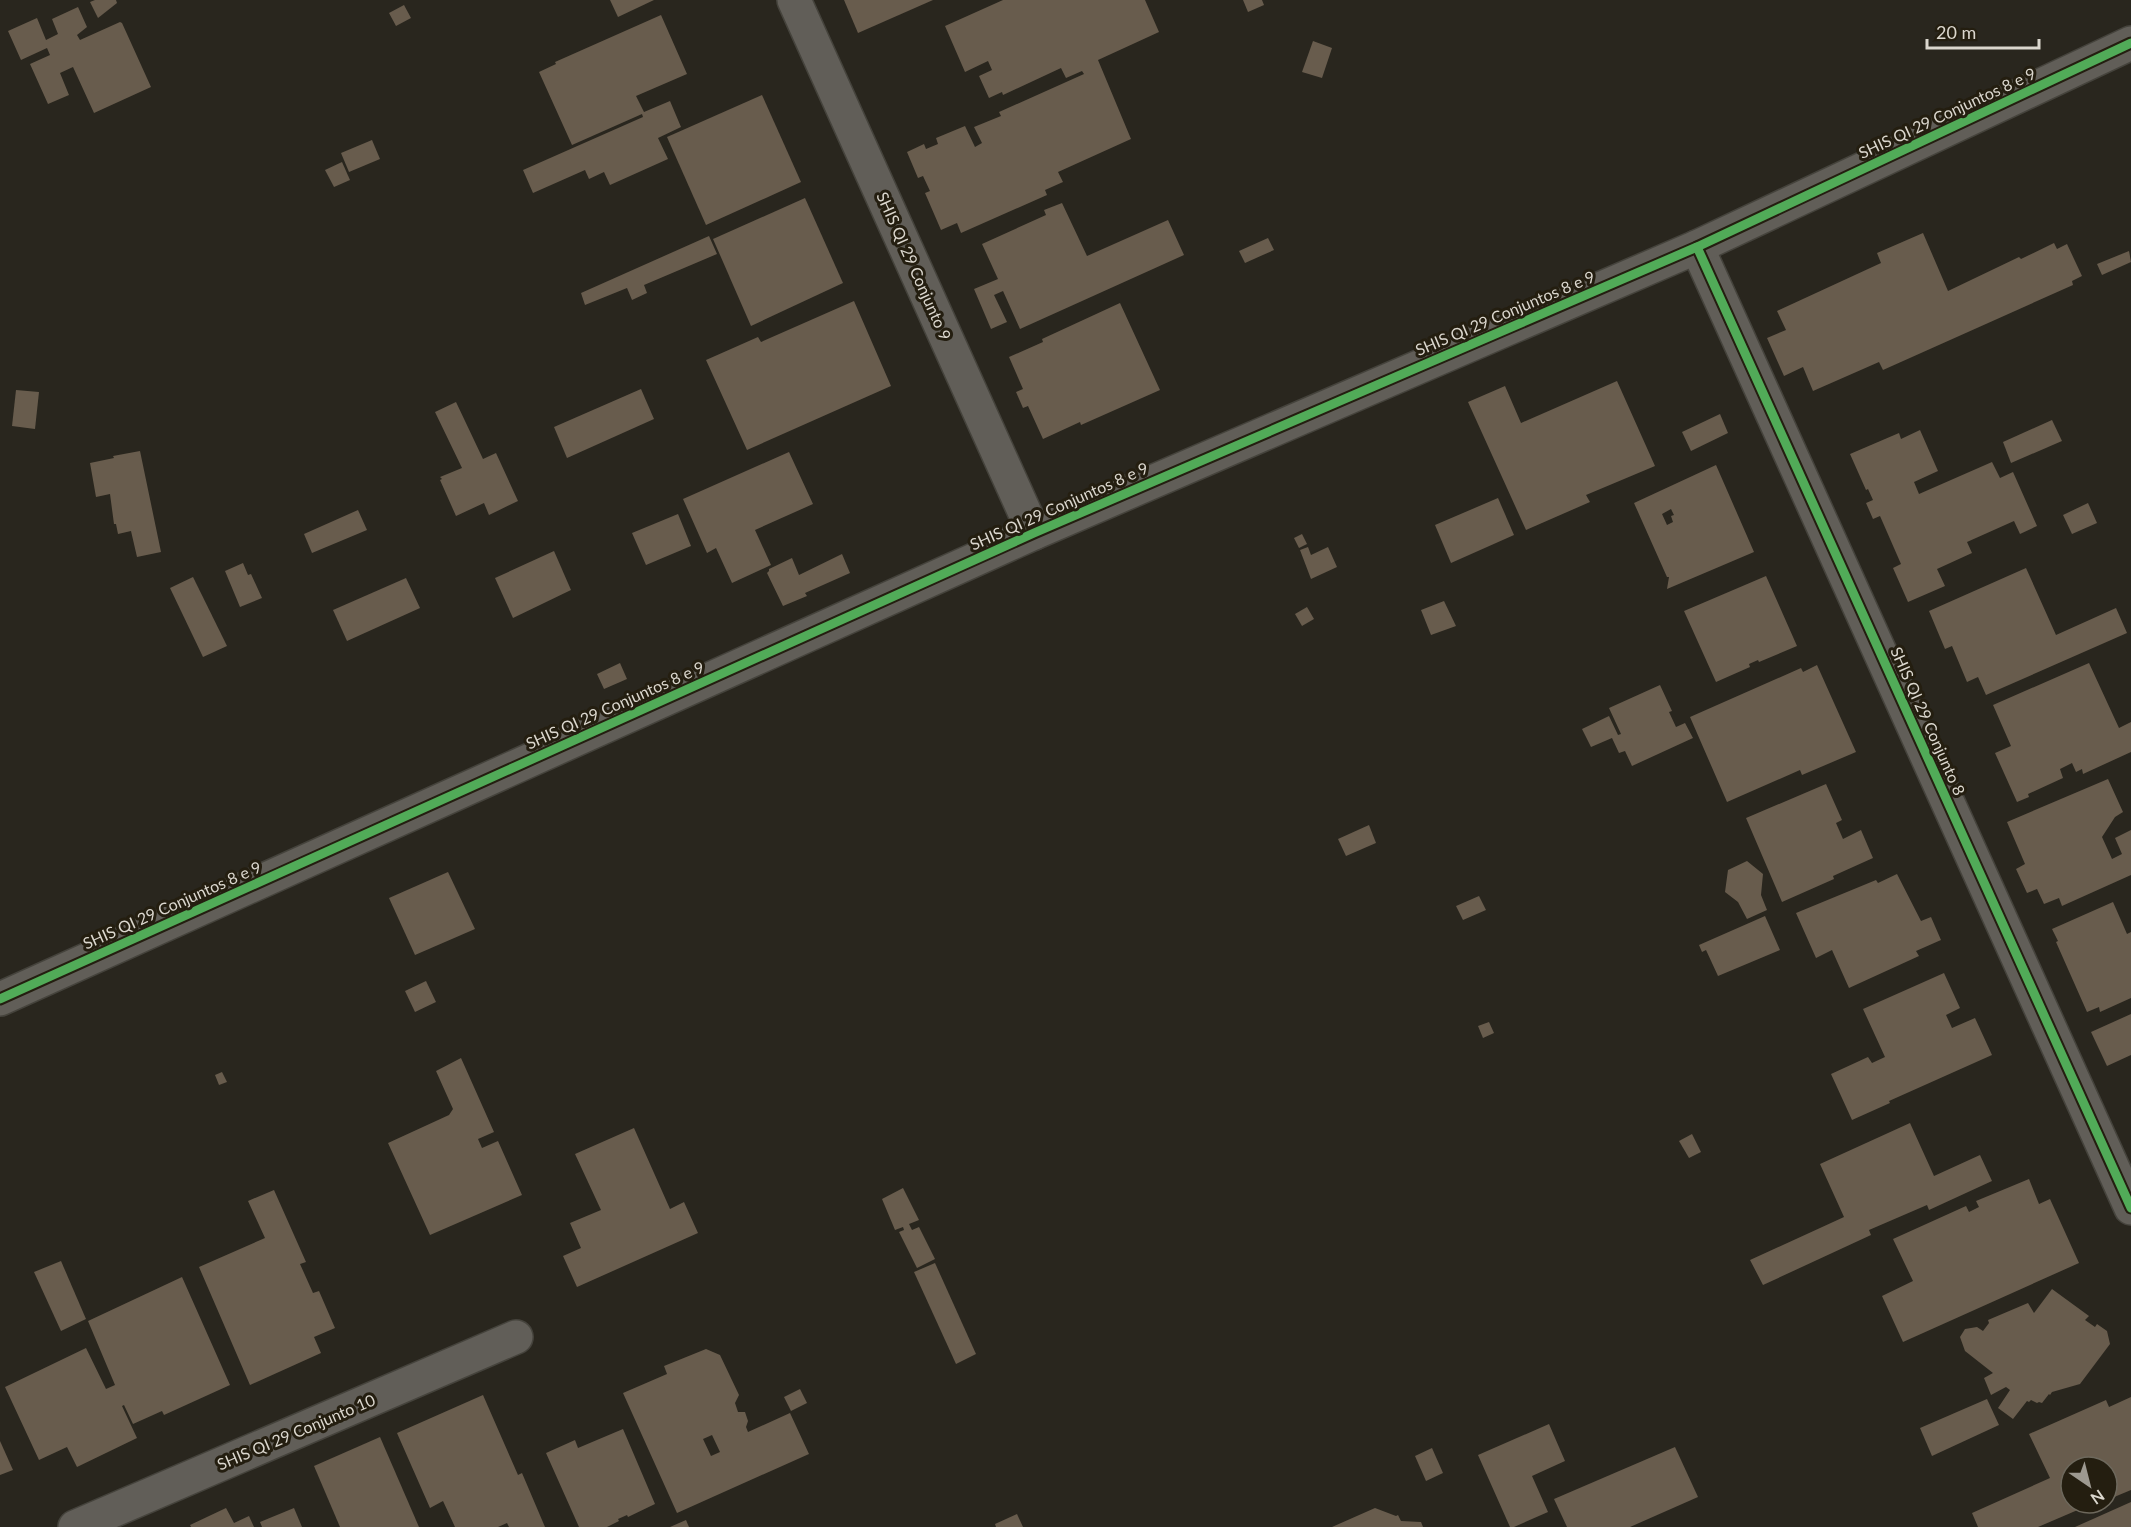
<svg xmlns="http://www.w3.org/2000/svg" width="2131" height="1527" font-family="Lato,sans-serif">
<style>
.building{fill:#685c4d;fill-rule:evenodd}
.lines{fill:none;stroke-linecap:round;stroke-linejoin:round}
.minor-casing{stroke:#45433c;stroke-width:36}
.minor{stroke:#615e58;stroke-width:33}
.cycleway-casing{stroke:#241e10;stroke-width:13}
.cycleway{stroke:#51ab58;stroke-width:9}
.labels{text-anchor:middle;stroke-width:6;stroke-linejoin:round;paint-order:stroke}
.street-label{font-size:16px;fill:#dbd7ce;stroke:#241e10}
</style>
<rect width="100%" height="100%" fill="#29261e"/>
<g class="building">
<polygon points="95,0 116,0 117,3 98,18 90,2"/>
<polygon points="610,0 654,0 618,17"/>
<polygon points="844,0 933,0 858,33"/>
<polygon points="1003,0 1145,0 1159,32 1098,60 1131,139 1058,172 1063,182 1045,190 1047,195 961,233 957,223 941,230 925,193 930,191 923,176 918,178 907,152 924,144 926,149 938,144 936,138 965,126 975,147 982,143 974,127 1001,116 999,112 1084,74 1082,71 1066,78 1061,68 1003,95 1002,92 989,98 979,76 992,70 988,61 965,72 945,26"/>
<polygon points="1243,0 1262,0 1264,5 1248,12"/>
<polygon points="404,5 411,18 396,26 389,13"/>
<polygon points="78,7 87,27 77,35 80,40 120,22 122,23 151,87 94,113 73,67 60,73 69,95 48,104 30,64 50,55 47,48 21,60 8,31 37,18 46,40 58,34 52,19"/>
<polygon points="661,15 687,74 636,96 644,112 670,101 681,127 658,138 668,159 610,185 604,172 589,179 585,170 533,193 523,170 643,117 642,114 572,145 539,72 556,64 555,62"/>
<polygon points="1313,41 1332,48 1322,78 1302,72"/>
<polygon points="762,95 801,182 706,225 667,137"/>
<polygon points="372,140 380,159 349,172 341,153"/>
<polygon points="342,162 350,180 334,187 325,170"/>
<polygon points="805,198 843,283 751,326 713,239"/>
<polygon points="1062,203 1087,256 1168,220 1184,255 1020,329 1003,291 994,295 1007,322 991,329 974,289 998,279 982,244 1046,215 1044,210"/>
<polygon points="1923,233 1948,291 2019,257 2021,259 2054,243 2057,249 2067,244 2082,276 2072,281 2073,285 1883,370 1879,362 1813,391 1803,367 1784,376 1767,338 1786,330 1777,311 1881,263 1877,253"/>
<polygon points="709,236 717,254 644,285 647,293 632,300 627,288 585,305 581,293"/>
<polygon points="1268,238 1274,250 1245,263 1239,251"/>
<polygon points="2129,251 2131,262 2102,275 2097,264"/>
<polygon points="854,301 891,386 747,450 706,360 758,337 761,342"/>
<polygon points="1120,303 1160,390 1081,425 1080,422 1043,439 1028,406 1023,408 1016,392 1023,389 1009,357 1043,342 1042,339"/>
<polygon points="1617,381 1655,466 1586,495 1590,502 1526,530 1468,402 1505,386 1521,423"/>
<polygon points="641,389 654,419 567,458 554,427"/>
<polygon points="16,390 39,392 35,429 12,426"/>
<polygon points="456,402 483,459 496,453 518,501 489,515 484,503 456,516 440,480 442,479 440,477 462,468 435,412"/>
<polygon points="1720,414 1728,433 1691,451 1682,432"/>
<polygon points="2052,420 2062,441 2011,463 2003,442"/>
<polygon points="1920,430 1938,471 1914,482 1919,494 1992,462 2000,478 2013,472 2037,526 2020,534 2014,521 1967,542 1972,553 1937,569 1945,586 1908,602 1893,568 1901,564 1880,516 1873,519 1866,503 1873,500 1868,489 1866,490 1850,454 1899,433 1901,439"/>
<polygon points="140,451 161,552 137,557 131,531 118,534 116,524 114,524 110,494 96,497 90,463 114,458 113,456"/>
<polygon points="789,452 813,504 755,530 771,565 732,583 716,548 707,553 683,499"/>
<path d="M1716 465 1754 552 1667 589 1669 577H1667L1634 503ZM1671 509 1674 515 1671 516 1673 522 1667 525 1662 514Z"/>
<polygon points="1498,498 1514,535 1451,563 1435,525"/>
<polygon points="2088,503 2097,523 2072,534 2063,515"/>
<polygon points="358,510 367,530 312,553 304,534"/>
<polygon points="678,514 691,546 646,565 632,533"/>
<polygon points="1302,534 1307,544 1299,548 1294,538"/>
<polygon points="1308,547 1311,555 1328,547 1337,567 1311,579 1300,550"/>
<polygon points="554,551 571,590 513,618 495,578"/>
<polygon points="842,554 850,573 805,593 807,596 783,606 767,573 769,571 769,569 792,558 799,575"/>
<polygon points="243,563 248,575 251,574 262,598 240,607 225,571"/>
<polygon points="2026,568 2056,635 2116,608 2127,633 1986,695 1978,677 1967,682 1952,646 1945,649 1929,611"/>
<polygon points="1766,576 1797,646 1759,662 1758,660 1749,664 1750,667 1716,682 1684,611"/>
<polygon points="193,577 227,646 203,657 170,588"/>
<polygon points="406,578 420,608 347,641 333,610"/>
<polygon points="1444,601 1456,626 1431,635 1421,610"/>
<polygon points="1307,607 1314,619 1302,626 1295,614"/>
<polygon points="620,663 627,679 604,689 597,674"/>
<polygon points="2089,663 2119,728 2131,722 2131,752 2083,774 2082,769 2076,772 2072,763 2060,769 2063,778 2028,794 2029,797 2017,802 1995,753 2011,746 1993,705"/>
<polygon points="1817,665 1856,752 1802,775 1800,770 1727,802 1690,717 1801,668 1803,672"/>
<polygon points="1660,685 1672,711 1669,712 1676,727 1685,723 1693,738 1632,766 1625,751 1619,753 1612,738 1591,747 1582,729 1609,716 1618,735 1621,734 1609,708"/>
<polygon points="2108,779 2123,812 2115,817 2102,837 2112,859 2122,854 2115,838 2131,830 2131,875 2062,906 2059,898 2044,904 2037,889 2027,893 2016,869 2025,864 2007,822"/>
<polygon points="1826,784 1842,820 1836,823 1843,839 1861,830 1873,858 1833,876 1834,879 1782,902 1746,818"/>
<polygon points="1369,825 1376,843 1346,856 1338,839"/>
<polygon points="1747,861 1763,874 1761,895 1767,910 1747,919 1738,902 1725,892 1728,870"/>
<polygon points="448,872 475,929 415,955 389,898"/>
<polygon points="1897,874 1921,921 1931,917 1941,940 1916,951 1919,956 1849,988 1832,950 1816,958 1796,913 1876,880 1878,883"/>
<polygon points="1479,896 1486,910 1463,920 1456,906"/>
<polygon points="2113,902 2127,934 2131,932 2131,998 2100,1012 2099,1007 2087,1012 2056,942 2058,941 2052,929"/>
<polygon points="1765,916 1780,950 1718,976 1706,950 1702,952 1699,945"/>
<polygon points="1944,973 1960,1008 1946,1015 1952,1028 1975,1018 1992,1055 1889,1101 1890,1103 1852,1120 1831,1074 1868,1057 1872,1063 1885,1057 1863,1009"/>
<polygon points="426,981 436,1002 415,1012 405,991"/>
<polygon points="2131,1014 2131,1055 2107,1066 2091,1032"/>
<polygon points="1489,1022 1494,1033 1483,1038 1478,1026"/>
<polygon points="461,1058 494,1132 478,1139 482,1148 498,1141 522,1195 430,1235 388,1143 449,1115 453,1109 436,1071"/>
<polygon points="222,1072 227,1082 219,1085 215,1075"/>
<polygon points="1910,1123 1934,1176 1980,1155 1992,1181 1929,1210 1927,1205 1869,1230 1871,1235 1763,1285 1750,1260 1844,1217 1820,1164"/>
<polygon points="634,1128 670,1209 684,1202 698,1233 577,1287 563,1256 581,1248 570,1223 601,1210 575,1154"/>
<polygon points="1692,1134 1701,1152 1689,1158 1679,1141"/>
<polygon points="2029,1179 2039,1204 2050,1199 2079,1263 1903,1342 1882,1296 1913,1281 1893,1239 1966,1206 1969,1212 1979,1207 1976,1201"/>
<polygon points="903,1188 919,1220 909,1224 912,1230 919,1227 935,1259 917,1268 899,1232 904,1230 903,1227 895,1230 882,1199"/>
<polygon points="274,1190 306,1262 300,1264 313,1293 319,1291 335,1328 314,1337 321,1353 250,1385 199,1267 265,1238 248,1201"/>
<polygon points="61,1261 86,1319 61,1331 34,1272"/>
<polygon points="935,1263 976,1354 956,1364 914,1272"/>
<polygon points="182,1277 230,1385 164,1415 162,1411 133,1424 124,1405 122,1406 137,1438 77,1467 67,1447 39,1460 5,1387 86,1348 106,1389 115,1385 88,1321"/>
<polygon points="2052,1289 2089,1316 2085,1320 2095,1327 2097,1324 2107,1331 2110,1344 2080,1384 2052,1392 2050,1395 2049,1394 2042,1403 2039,1402 2037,1403 2031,1400 2029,1402 2027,1401 2013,1419 1998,1408 2010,1390 2006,1387 1991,1395 1984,1378 1993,1373 1965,1351 1960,1337 1965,1329 1977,1327 1983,1331 1989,1323 1988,1320 2028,1303 2034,1313"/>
<path d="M706 1349 720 1355 739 1395 735 1403 738 1412H745L748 1421 746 1427 748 1432 790 1413 809 1454 677 1513 623 1393 667 1374 664 1366ZM712 1435 720 1452 711 1456 703 1439Z"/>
<polygon points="800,1389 807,1403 791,1411 784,1397"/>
<polygon points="483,1395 518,1475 522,1473 545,1527 509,1527 507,1523 498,1527 455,1527 443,1501 430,1508 397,1433"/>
<polygon points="2131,1397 2131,1490 2107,1500 2107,1467 2071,1467 2071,1503 2100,1503 2088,1508 2087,1506 2038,1527 1978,1527 1972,1513 2050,1478 2029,1434 2106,1400 2109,1407"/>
<polygon points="1987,1399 1999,1425 1932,1456 1920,1428"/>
<polygon points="1549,1424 1565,1461 1532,1476 1548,1512 1514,1527 1510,1527 1478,1455"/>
<polygon points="623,1429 655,1504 628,1517 627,1515 618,1519 619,1521 607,1527 579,1527 546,1453 575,1440 578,1448"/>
<polygon points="380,1437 419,1527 340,1527 314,1466"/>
<polygon points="0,1441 13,1470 0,1475"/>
<polygon points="1675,1447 1698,1497 1630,1527 1567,1527 1554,1499"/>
<polygon points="1432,1448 1443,1473 1426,1481 1415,1456"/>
<polygon points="2131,1502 2131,1527 2075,1527"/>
<polygon points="226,1508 234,1523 249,1516 254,1527 191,1527 190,1525"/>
<polygon points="294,1508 302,1527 262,1527 260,1522"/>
<polygon points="1375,1508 1396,1516 1398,1515 1401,1521 1421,1522 1423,1527 1332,1527"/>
<polygon points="1017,1514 1023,1527 996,1527 995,1524"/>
<polygon points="686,1520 689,1527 670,1527"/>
</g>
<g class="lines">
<defs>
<g id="minor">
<polyline points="794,0 1034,533"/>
<polyline points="1697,247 2131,1208"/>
<polyline points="0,999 1034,533 1697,247 2131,43"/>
<polyline points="75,1527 516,1337"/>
</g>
</defs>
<use href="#minor" class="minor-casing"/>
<use href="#minor" class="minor"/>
<defs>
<g id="cycleway">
<polyline points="1697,247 2131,1208"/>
<polyline points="0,999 1034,533 1697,247 2131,43"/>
</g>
</defs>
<use href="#cycleway" class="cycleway-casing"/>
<use href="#cycleway" class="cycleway"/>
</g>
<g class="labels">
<g class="street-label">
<text transform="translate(1947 113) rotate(-25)" y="6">SHIS QI 29 Conjuntos 8 e 9</text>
<text transform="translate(914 266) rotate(66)" y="6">SHIS QI 29 Conjunto 9</text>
<text transform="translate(1505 313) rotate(-23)" y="6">SHIS QI 29 Conjuntos 8 e 9</text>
<text transform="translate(1059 506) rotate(-24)" y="6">SHIS QI 29 Conjuntos 8 e 9</text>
<text transform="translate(615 705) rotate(-24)" y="6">SHIS QI 29 Conjuntos 8 e 9</text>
<text transform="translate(1928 721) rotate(66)" y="6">SHIS QI 29 Conjunto 8</text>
<text transform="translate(172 905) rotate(-24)" y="6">SHIS QI 29 Conjuntos 8 e 9</text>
<text transform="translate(296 1432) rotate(-23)" y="6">SHIS QI 29 Conjunto 10</text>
</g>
</g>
<g transform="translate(2089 1485) rotate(145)"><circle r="28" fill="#241e10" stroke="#6d685c" stroke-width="1.5"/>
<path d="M0-4.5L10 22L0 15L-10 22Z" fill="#9d9990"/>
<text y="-9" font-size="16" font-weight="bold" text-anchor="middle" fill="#dbd7ce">N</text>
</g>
<path d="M1927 39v9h112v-9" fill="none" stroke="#dbd7ce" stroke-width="3"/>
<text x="1936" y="39" font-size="18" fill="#dbd7ce" stroke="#241e10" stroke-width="4.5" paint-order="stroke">20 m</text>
</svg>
